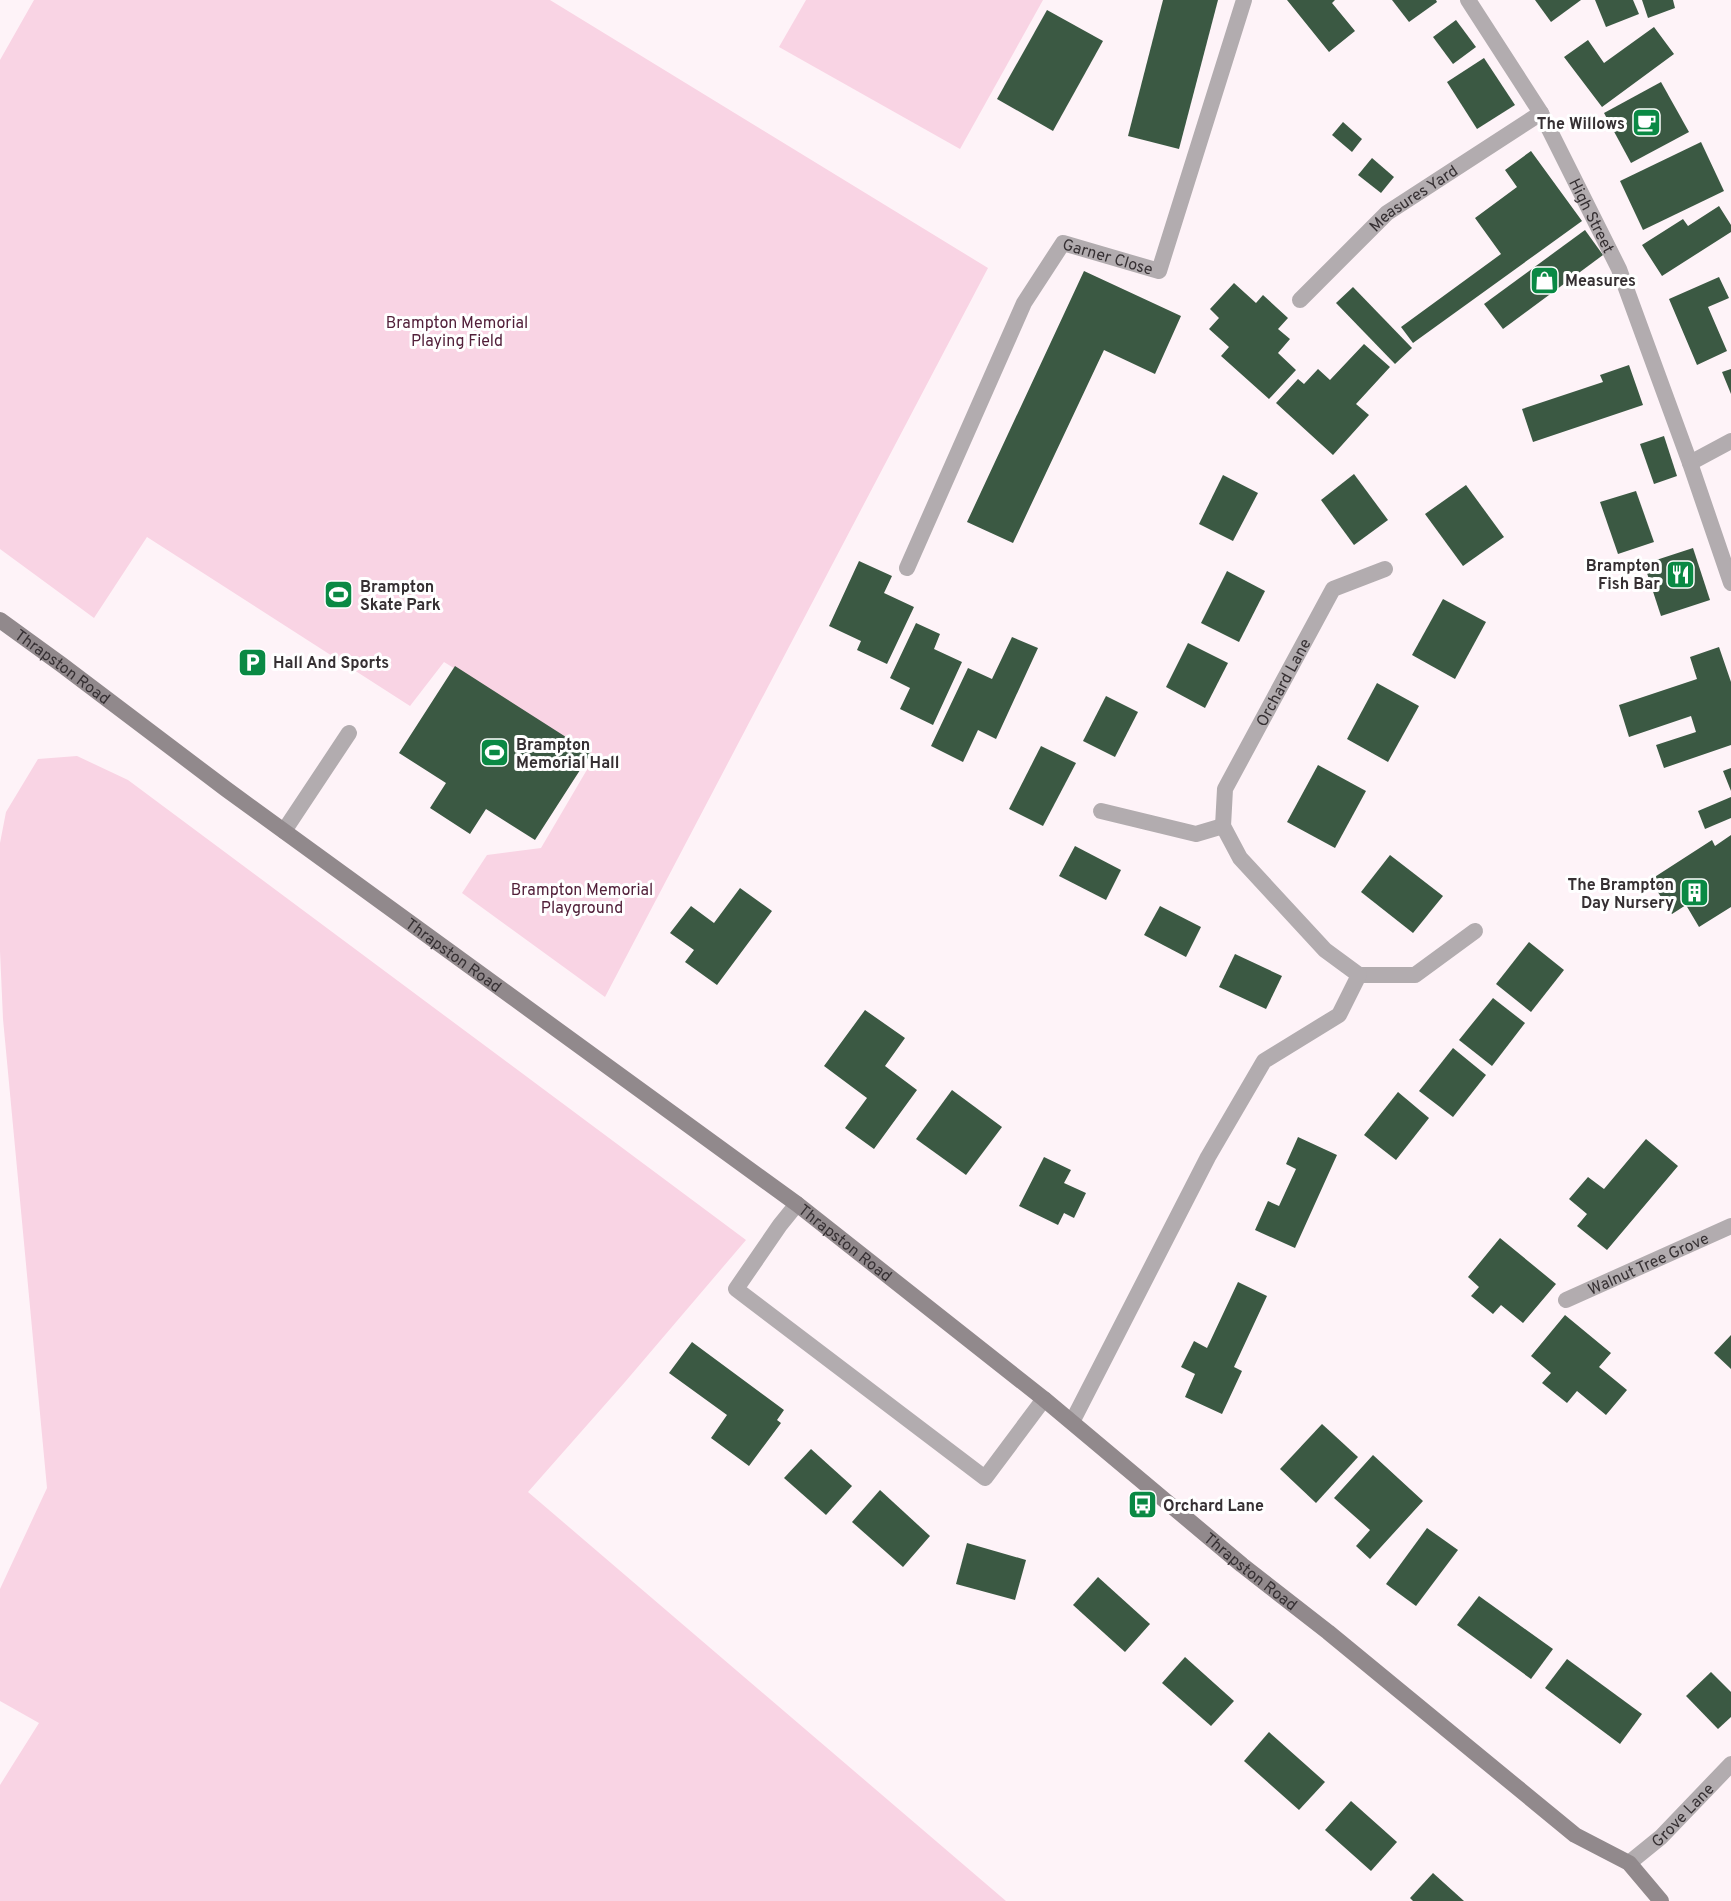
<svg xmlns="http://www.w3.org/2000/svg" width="1731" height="1901" font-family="Overpass,sans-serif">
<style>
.green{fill:#f9d4e4}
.building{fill:#3b5943}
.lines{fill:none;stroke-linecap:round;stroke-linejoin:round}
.service{stroke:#b2acaf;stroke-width:16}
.minor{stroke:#b2acaf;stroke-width:16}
.tertiary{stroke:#b2acaf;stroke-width:16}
.secondary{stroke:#91898c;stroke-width:16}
.labels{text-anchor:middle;stroke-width:6;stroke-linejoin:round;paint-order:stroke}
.poi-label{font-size:16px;font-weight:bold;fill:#363033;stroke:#fff;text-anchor:start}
.street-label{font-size:16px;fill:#363033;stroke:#fff}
.park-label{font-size:16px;fill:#52203a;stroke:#fff}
</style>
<rect width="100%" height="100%" fill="#fef3f8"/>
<g class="green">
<polygon points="34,0 550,0 988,268 605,997 462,893 487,855 541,848 595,756 444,662 410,706 147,537 94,618 0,549 0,60"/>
<polygon points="806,0 1043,0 960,149 779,47"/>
<polygon points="77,756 128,780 746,1240 625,1382 528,1492 1006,1901 0,1901 0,1785 39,1723 0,1701 0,1589 47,1488 3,1019 0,951 0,843 6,812 38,759"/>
</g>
<g class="building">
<polygon points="1163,0 1218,0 1179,149 1128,136"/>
<polygon points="1287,0 1335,0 1332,3 1355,31 1329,52"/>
<polygon points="1392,0 1436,0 1437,2 1409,22"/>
<polygon points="1535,0 1581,0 1551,22"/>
<polygon points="1595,0 1633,0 1639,14 1606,27"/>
<polygon points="1642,0 1673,0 1675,8 1648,18"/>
<polygon points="1047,10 1103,41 1053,131 997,99"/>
<polygon points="1456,20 1476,47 1453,64 1433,37"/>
<polygon points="1654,27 1674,54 1602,107 1564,57 1588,40 1604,63"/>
<polygon points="1484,58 1515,105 1477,129 1447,82"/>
<polygon points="1661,82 1689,132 1631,163 1604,113"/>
<polygon points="1343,122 1362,139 1352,152 1332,135"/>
<polygon points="1701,142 1724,191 1643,230 1620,181"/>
<polygon points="1531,151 1582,221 1413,343 1401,327 1501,254 1475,218 1517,187 1505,170"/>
<polygon points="1372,158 1394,177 1381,193 1358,175"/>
<polygon points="1719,206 1731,225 1731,232 1662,276 1642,245 1683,219 1688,226"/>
<polygon points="1585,230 1603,255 1503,329 1484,304"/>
<polygon points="1084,271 1181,316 1155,374 1104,350 1013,543 967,522"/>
<polygon points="1719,277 1729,298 1708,307 1727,351 1697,365 1669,299"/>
<polygon points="1234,283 1256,303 1263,295 1288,318 1278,329 1290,339 1278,353 1296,370 1269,399 1221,356 1229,347 1209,329 1219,318 1210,309"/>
<polygon points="1353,287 1412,348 1395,364 1336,303"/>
<polygon points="1364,344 1390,367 1356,404 1369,415 1333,455 1276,403 1298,379 1304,384 1318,369 1330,380"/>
<polygon points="1629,365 1643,405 1533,442 1522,409 1603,382 1600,375"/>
<polygon points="1731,369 1731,394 1722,372"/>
<polygon points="1664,436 1677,476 1654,484 1640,444"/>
<polygon points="1354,474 1388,520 1354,545 1321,500"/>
<polygon points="1223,475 1258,493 1233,541 1199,524"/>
<polygon points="1466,485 1504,537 1463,566 1425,514"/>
<polygon points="1636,491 1654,542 1618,554 1600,502"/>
<polygon points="1693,548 1710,600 1661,616 1644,564"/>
<polygon points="859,561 892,576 884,593 914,607 887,664 857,650 861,641 829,626"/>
<polygon points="1227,571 1265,591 1239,642 1201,623"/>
<polygon points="1443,599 1486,622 1455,679 1412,655"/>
<polygon points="916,623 940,634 934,649 962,662 933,725 900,709 910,688 890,678"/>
<polygon points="1012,637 1038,648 996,739 978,730 963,762 931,746 968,668 992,679"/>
<polygon points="1188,643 1228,663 1205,708 1166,687"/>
<polygon points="1719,647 1731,682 1731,745 1664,768 1656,745 1696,732 1691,716 1629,737 1619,705 1697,679 1690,657"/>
<polygon points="455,666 591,753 535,840 486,809 470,834 430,808 446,783 399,753"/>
<polygon points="1377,683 1419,706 1388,762 1347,739"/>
<polygon points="1106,696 1138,712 1115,757 1083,741"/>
<polygon points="1041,746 1076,763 1043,826 1009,809"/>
<polygon points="1318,765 1366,791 1335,848 1287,822"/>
<polygon points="1731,768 1731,791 1723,771"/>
<polygon points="1731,797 1731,818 1705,829 1698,811"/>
<polygon points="1731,835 1731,907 1699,927 1686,905 1672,914 1650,880 1712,840 1715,846"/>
<polygon points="1075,846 1121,870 1106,900 1059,876"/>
<polygon points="1390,855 1443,896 1413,933 1361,892"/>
<polygon points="740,888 772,911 717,985 685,962 694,950 670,933 691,906 714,923"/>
<polygon points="1160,906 1201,927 1186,957 1144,935"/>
<polygon points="1529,942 1564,970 1531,1012 1496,984"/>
<polygon points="1235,954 1282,976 1266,1009 1219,987"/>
<polygon points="1493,998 1525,1023 1492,1066 1459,1040"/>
<polygon points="865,1010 905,1038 885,1066 917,1090 874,1149 845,1128 867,1098 824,1066"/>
<polygon points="1453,1048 1486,1075 1453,1117 1419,1091"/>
<polygon points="952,1090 1002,1127 966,1175 916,1139"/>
<polygon points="1398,1092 1429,1118 1396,1160 1364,1135"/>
<polygon points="1298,1137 1337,1155 1295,1248 1255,1230 1268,1201 1279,1206 1296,1169 1286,1164"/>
<polygon points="1646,1139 1678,1166 1607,1250 1577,1226 1587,1214 1569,1199 1588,1177 1604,1189"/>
<polygon points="1044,1157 1071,1170 1064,1183 1086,1193 1074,1218 1064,1213 1058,1225 1019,1206"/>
<polygon points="1500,1238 1556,1284 1523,1323 1501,1305 1493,1314 1471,1296 1479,1287 1468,1277"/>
<polygon points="1238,1282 1267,1296 1234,1367 1242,1371 1222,1414 1185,1397 1195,1374 1181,1367 1194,1341 1207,1348"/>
<polygon points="1565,1315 1611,1353 1599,1367 1627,1390 1606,1415 1577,1391 1567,1403 1542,1383 1551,1373 1531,1356"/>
<polygon points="1731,1335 1731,1369 1714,1353"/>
<polygon points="692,1342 784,1410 777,1420 781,1423 749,1466 711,1438 727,1415 669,1373"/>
<polygon points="1322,1424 1358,1457 1316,1503 1280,1469"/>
<polygon points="811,1449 852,1486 826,1515 784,1478"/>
<polygon points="1373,1455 1423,1501 1370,1559 1356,1546 1370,1530 1334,1498"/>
<polygon points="880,1490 930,1536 903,1567 852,1522"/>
<polygon points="1427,1528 1458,1550 1416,1606 1386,1584"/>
<polygon points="967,1543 1026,1560 1015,1600 956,1584"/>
<polygon points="1098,1577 1150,1624 1125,1652 1073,1605"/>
<polygon points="1479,1596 1553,1649 1531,1679 1457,1625"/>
<polygon points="1185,1657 1234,1701 1211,1726 1162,1683"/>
<polygon points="1567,1659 1642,1714 1620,1744 1545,1688"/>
<polygon points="1711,1672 1731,1692 1731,1717 1718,1729 1686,1696"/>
<polygon points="1269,1732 1325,1782 1299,1810 1244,1761"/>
<polygon points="1351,1801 1397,1842 1371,1871 1325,1830"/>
<polygon points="1433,1873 1464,1901 1413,1901 1410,1898"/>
</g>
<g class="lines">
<g class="service">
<polyline points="284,831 349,733"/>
<polyline points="797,1204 780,1225 736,1289 985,1478 1044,1399"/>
</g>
<g class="minor">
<path id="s1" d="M1300 300 1387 213 1541 113"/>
<polyline points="1690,463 1731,441"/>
<path id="s2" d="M907 568 1024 303 1063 243 1159 271 1244 0"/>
<polyline points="1101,811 1196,834 1223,826"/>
<polyline points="1359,975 1415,975 1475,931"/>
<path id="s3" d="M1566 1300 1731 1226"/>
<path id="s4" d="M1072 1422 1208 1157 1264 1061 1339 1015 1359 975 1325 950 1240 858 1223 826 1225 789 1333 589 1385 569"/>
</g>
<g class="tertiary">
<path id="s5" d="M1468 0 1541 113 1619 269 1690 463 1731 583"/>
<path id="s6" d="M1629 1863 1661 1837 1731 1764"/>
</g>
<path class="secondary" id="s7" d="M0 620 62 665 226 789 797 1204 1044 1399 1242 1565 1328 1632 1575 1835 1629 1863 1661 1901"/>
</g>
<defs>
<symbol id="cafe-square" viewBox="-11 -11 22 22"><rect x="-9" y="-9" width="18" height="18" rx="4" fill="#0a8944" stroke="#fff"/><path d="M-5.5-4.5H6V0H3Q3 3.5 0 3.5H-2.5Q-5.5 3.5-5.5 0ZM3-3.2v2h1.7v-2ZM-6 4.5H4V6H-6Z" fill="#fff"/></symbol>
<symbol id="shop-square" viewBox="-11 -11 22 22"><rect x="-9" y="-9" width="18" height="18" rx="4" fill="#0a8944" stroke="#fff"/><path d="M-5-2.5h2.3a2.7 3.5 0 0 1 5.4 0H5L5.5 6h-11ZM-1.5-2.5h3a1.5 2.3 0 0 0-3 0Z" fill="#fff"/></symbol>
<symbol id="restaurant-square" viewBox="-11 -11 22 22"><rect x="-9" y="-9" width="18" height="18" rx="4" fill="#0a8944" stroke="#fff"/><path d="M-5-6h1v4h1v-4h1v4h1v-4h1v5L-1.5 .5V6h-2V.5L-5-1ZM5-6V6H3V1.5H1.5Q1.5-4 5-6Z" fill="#fff"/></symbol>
<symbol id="stadium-square" viewBox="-11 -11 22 22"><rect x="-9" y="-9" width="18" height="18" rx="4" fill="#0a8944" stroke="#fff"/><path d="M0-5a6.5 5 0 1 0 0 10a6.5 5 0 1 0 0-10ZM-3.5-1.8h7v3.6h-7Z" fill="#fff"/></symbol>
<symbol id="parking-square" viewBox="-11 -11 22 22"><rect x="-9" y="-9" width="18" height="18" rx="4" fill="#0a8944" stroke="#fff"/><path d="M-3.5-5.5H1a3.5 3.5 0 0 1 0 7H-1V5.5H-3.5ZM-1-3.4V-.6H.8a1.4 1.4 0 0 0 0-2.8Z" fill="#fff"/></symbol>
<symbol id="building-square" viewBox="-11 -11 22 22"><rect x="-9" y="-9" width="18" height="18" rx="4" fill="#0a8944" stroke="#fff"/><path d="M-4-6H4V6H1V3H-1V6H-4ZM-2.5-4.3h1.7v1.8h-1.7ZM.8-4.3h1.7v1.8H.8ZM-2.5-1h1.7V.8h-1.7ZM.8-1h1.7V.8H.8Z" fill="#fff"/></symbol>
<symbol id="bus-square" viewBox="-11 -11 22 22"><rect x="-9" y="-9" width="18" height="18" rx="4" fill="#0a8944" stroke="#fff"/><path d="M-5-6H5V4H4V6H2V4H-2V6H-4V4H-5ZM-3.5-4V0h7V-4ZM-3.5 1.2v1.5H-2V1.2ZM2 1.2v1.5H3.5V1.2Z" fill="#fff"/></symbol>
</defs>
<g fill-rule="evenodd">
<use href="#cafe-square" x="1630" y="106" width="33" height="33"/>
<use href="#shop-square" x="1528" y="264" width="33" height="33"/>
<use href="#restaurant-square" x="1664" y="558" width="33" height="33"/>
<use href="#stadium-square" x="322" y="578" width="33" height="33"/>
<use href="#parking-square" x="236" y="646" width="33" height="33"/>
<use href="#stadium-square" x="478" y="736" width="33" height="33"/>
<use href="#building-square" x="1678" y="876" width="33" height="33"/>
<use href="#bus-square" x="1126" y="1488" width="33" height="33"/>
</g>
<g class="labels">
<g class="poi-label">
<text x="1625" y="129" text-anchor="end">The Willows</text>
<text x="1565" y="286">Measures</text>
<text x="1660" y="571" text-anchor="end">Brampton<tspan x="1660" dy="18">Fish Bar</tspan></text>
<text x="360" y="592">Brampton<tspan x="360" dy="18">Skate Park</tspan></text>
<text x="273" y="668">Hall And Sports</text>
<text x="516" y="750">Brampton<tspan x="516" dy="18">Memorial Hall</tspan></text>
<text x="1674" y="890" text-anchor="end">The Brampton<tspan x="1674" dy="18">Day Nursery</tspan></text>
<text x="1163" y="1511">Orchard Lane</text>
</g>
<g class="street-label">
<text dy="6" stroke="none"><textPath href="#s1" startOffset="153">Measures Yard</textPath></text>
<text dy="6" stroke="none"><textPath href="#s5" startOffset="249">High Street</textPath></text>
<text dy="6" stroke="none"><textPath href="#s2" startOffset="408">Garner Close</textPath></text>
<text dy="6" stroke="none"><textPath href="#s7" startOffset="78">Thrapston Road</textPath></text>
<text dy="6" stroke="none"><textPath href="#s4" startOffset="904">Orchard Lane</textPath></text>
<text dy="6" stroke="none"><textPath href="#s7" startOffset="564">Thrapston Road</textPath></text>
<text dy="6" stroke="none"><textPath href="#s7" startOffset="1050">Thrapston Road</textPath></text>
<text dy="6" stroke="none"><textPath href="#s3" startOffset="90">Walnut Tree Grove</textPath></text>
<text dy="6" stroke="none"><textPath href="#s7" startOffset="1572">Thrapston Road</textPath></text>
<text dy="6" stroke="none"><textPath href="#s6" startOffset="72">Grove Lane</textPath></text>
</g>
<g class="park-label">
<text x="457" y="328">Brampton Memorial<tspan x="457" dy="18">Playing Field</tspan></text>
<text x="582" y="895">Brampton Memorial<tspan x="582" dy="18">Playground</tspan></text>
</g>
</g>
</svg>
